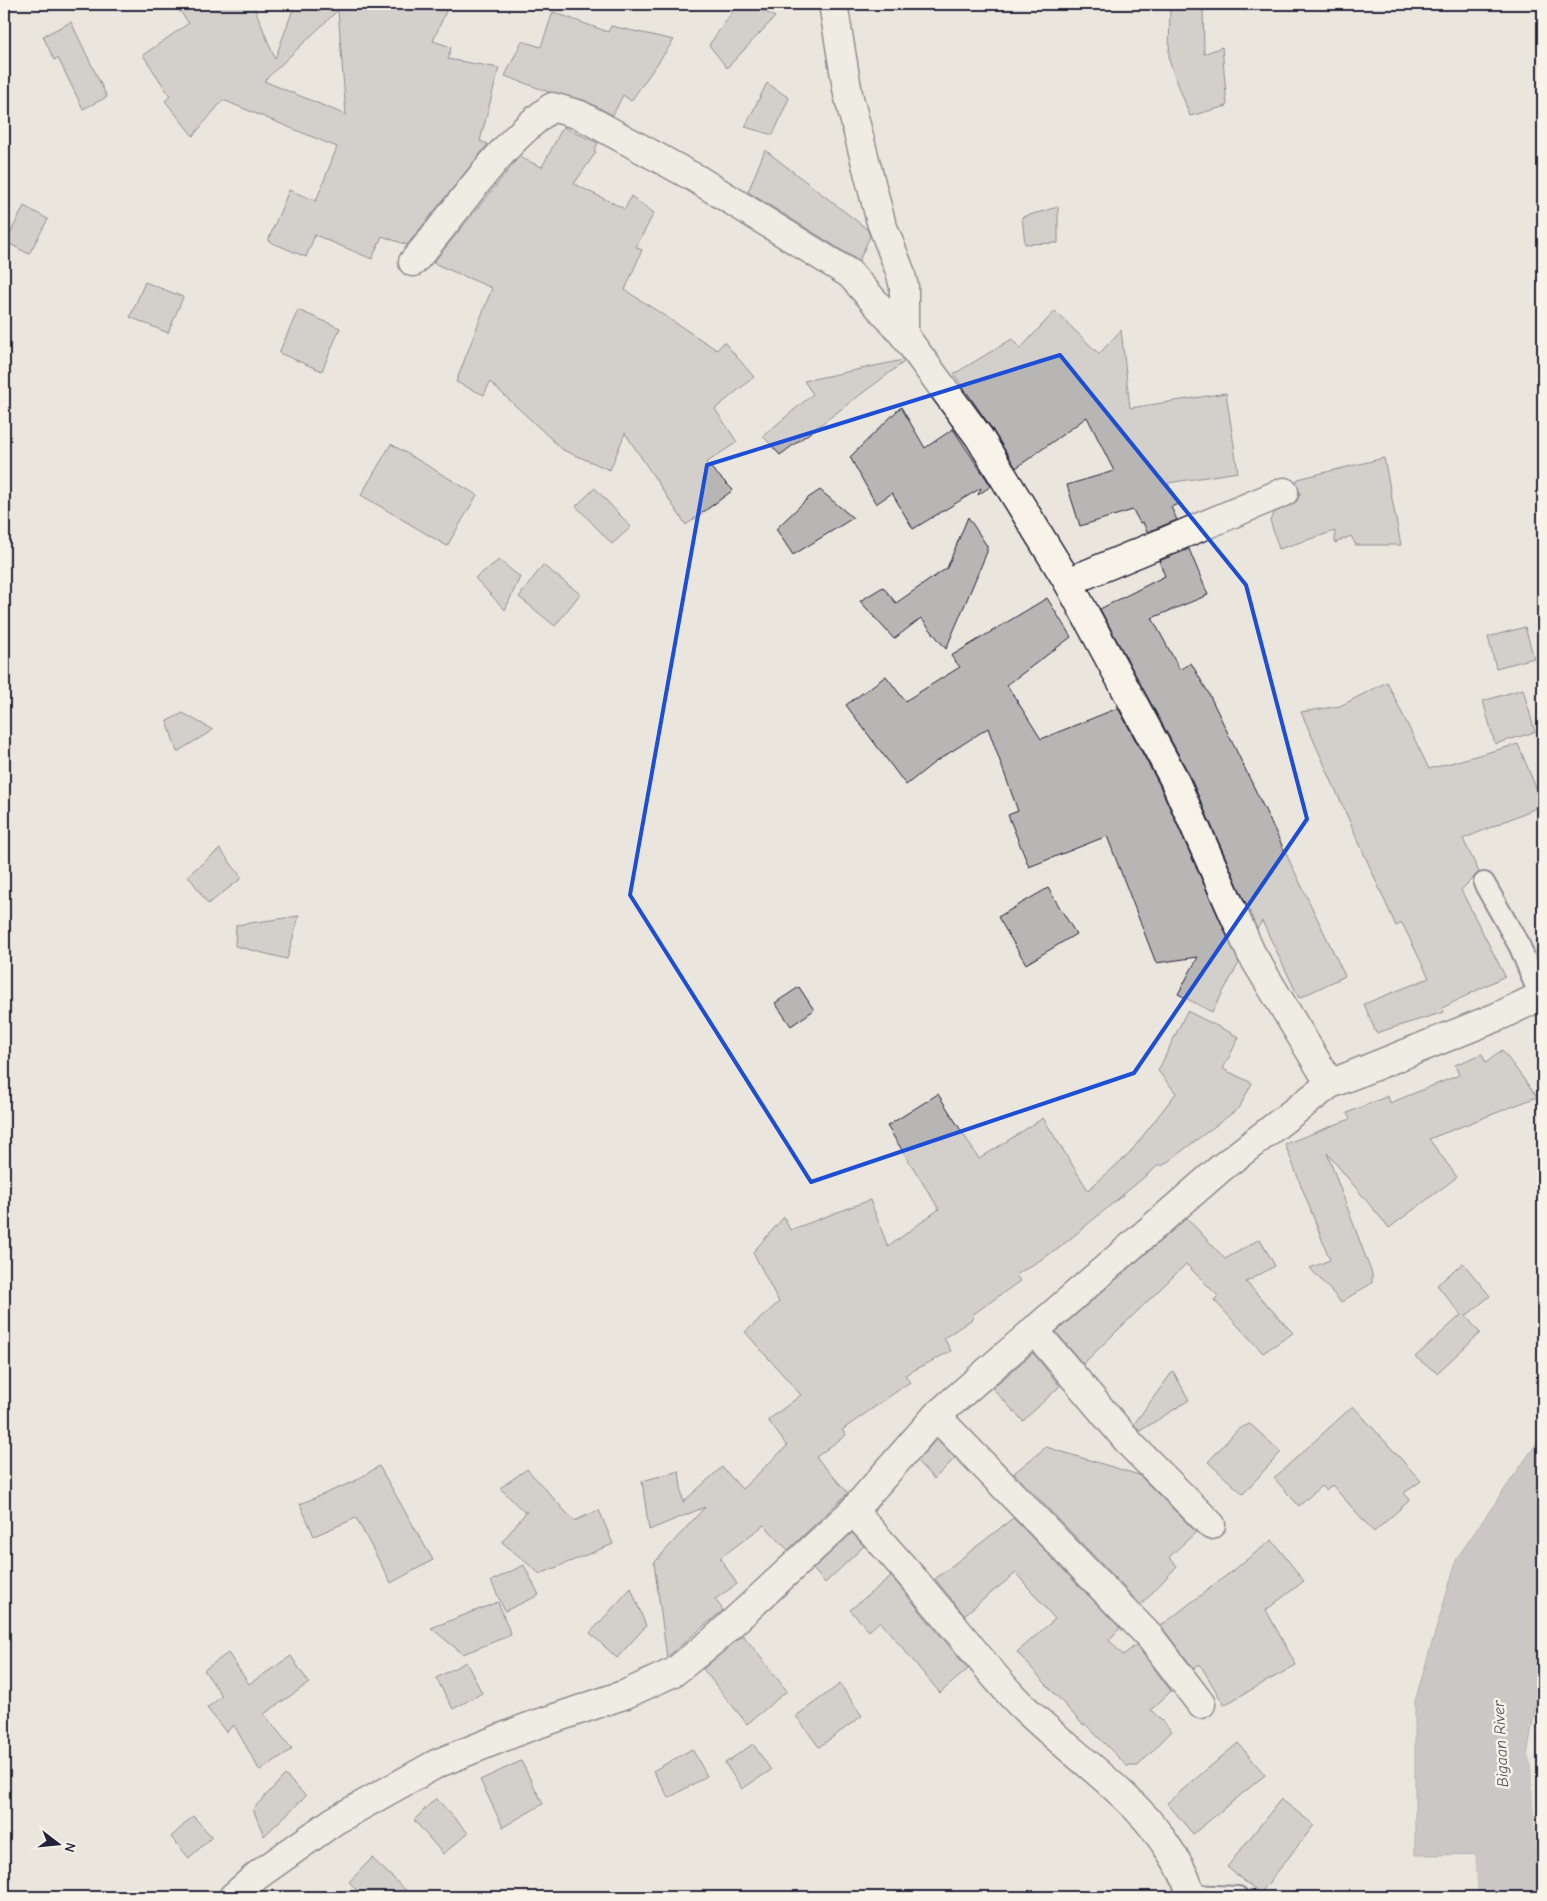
<svg xmlns="http://www.w3.org/2000/svg" width="1547" height="1901" font-family="'Comic Neue',sans-serif">
<style>
.water{fill:#a6a3a6;stroke:#716f7b}
.lines{fill:none;stroke-linecap:round;stroke-linejoin:round}
.river{stroke:#a6a3a6;stroke-width:61}
.building{fill:#b8b6b5;stroke:#22223b;fill-rule:evenodd}
.service-casing{stroke:#22223b;stroke-width:24}
.minor-casing{stroke:#22223b;stroke-width:31}
.service{stroke:#f7f3e8;stroke-width:20}
.minor{stroke:#f7f3e8;stroke-width:28}
.marked{fill:none;stroke:#1d4ed8;stroke-width:4;stroke-linejoin:round}
.labels{text-anchor:middle;stroke-width:5;stroke-linejoin:round;paint-order:stroke}
.water-label{font-size:16px;font-style:italic;fill:#504f60;stroke:#f7f3e8}
</style>
<rect width="100%" height="100%" fill="#eae6de"/>
<filter id="ink" filterUnits="userSpaceOnUse"><feTurbulence type="fractalNoise" baseFrequency=".02" numOctaves="2"/><feDisplacementMap in="SourceGraphic" scale="10" xChannelSelector="R" yChannelSelector="G"/><feConvolveMatrix kernelMatrix="1 2 1 2 8 2 1 2 1" color-interpolation-filters="sRGB"/></filter>
<g filter="url(#ink)">
<polygon class="water" points="1543,1434 1543,1679 1538,1692 1510,1854 1415,1855 1415,1701 1457,1558"/>
<g class="lines">
<polyline class="river" points="1501,1769 1508,1897"/>
</g>
<g class="building">
<path d="M174 4H253L275 59 295 4H449L433 41 451 47 448 59 499 68 480 141 488 144 407 245 382 236 372 259 315 235 306 257 268 241 289 190 316 201 337 147 223 100 193 136 165 101 170 96 143 55 189 23ZM338 10 346 115 264 81Z"/>
<polygon points="738,4 751,4 775,17 727,68 709,45"/>
<polygon points="1170,4 1203,4 1204,54 1222,47 1227,106 1190,116 1169,60"/>
<polygon points="553,12 608,32 611,26 674,40 631,101 623,95 613,115 584,100 549,92 505,76 522,41 541,47"/>
<polygon points="71,22 107,97 83,109 58,58 54,60 43,36"/>
<polygon points="767,83 789,98 773,135 745,127"/>
<polygon points="563,127 598,143 594,151 596,152 574,184 625,209 631,196 654,213 636,247 642,250 625,290 717,350 724,342 754,377 715,409 737,442 706,463 733,490 686,525 625,433 610,470 563,450 490,382 484,395 456,382 492,288 433,263 519,157 542,167"/>
<polygon points="765,150 867,229 870,236 859,261 748,192"/>
<polygon points="24,206 48,219 29,254 6,242"/>
<polygon points="1058,207 1058,243 1025,244 1022,217"/>
<polygon points="145,282 183,297 168,333 130,317"/>
<polygon points="298,310 340,328 322,371 279,353"/>
<polygon points="1055,311 1099,354 1121,330 1130,408 1226,393 1238,472 1168,483 1178,504 1171,507 1177,520 1147,532 1143,522 1140,523 1133,510 1080,526 1067,485 1114,471 1087,417 1016,468 992,429 954,374 1012,339 1020,349"/>
<polygon points="903,360 904,362 780,455 763,436 813,394 804,381"/>
<polygon points="901,407 925,448 953,429 991,486 978,495 981,488 913,529 892,493 876,504 850,457"/>
<polygon points="391,444 477,495 447,546 361,495"/>
<polygon points="1384,458 1401,545 1356,545 1351,536 1335,543 1335,531 1279,549 1270,520 1275,512 1297,501 1300,494 1296,483 1298,479"/>
<polygon points="595,488 631,527 612,544 576,506"/>
<polygon points="820,490 853,518 793,555 776,529 808,498"/>
<polygon points="968,517 987,546 987,552 946,649 921,618 894,639 860,601 883,587 896,603 947,568"/>
<polygon points="1189,549 1208,595 1152,618 1180,670 1191,663 1209,694 1345,976 1299,998 1262,921 1257,929 1187,770 1100,609 1165,576 1159,561"/>
<polygon points="499,560 520,577 505,610 475,578"/>
<polygon points="543,565 580,594 555,626 519,597"/>
<polygon points="1047,598 1071,637 1007,685 1041,739 1118,708 1159,784 1239,963 1212,1012 1178,994 1198,957 1156,963 1107,836 1029,867 1008,815 1018,811 988,728 935,762 906,785 846,705 886,676 905,701 960,667 951,656"/>
<polygon points="1525,627 1534,658 1496,668 1488,637"/>
<polygon points="1387,682 1429,769 1518,744 1543,805 1463,839 1479,872 1461,890 1505,976 1442,1008 1444,1012 1376,1033 1364,1004 1429,978 1402,923 1396,926 1301,712 1340,706"/>
<polygon points="1523,689 1535,732 1495,744 1483,701"/>
<polygon points="183,713 213,730 177,752 167,721"/>
<polygon points="220,849 242,878 208,904 188,875"/>
<polygon points="1048,888 1076,934 1026,964 998,917"/>
<polygon points="299,916 287,959 235,946 236,925"/>
<polygon points="799,987 814,1010 791,1026 775,1003"/>
<polygon points="1187,1011 1239,1037 1223,1069 1252,1083 1239,1108 1162,1166 1160,1164 1058,1249 1016,1275 1020,1281 972,1315 974,1318 944,1338 951,1351 905,1375 910,1382 842,1430 846,1435 816,1457 848,1493 788,1550 764,1525 720,1558 737,1584 715,1599 723,1610 667,1657 654,1563 705,1507 649,1530 642,1481 679,1471 683,1502 722,1467 742,1489 787,1446 768,1420 801,1395 745,1332 779,1302 753,1252 784,1217 790,1230 870,1200 888,1247 939,1209 887,1126 938,1094 979,1159 1043,1118 1088,1190 1129,1154 1176,1093 1158,1071"/>
<polygon points="1502,1050 1537,1097 1429,1139 1457,1177 1389,1228 1327,1153 1372,1274 1372,1283 1341,1302 1310,1268 1330,1260 1285,1144 1350,1119 1347,1113 1388,1096 1390,1103 1459,1075 1455,1065 1482,1054 1486,1063"/>
<polygon points="1187,1218 1225,1259 1260,1239 1275,1266 1246,1282 1293,1333 1263,1353 1214,1300 1218,1296 1186,1264 1083,1364 1056,1332"/>
<polygon points="1463,1263 1490,1296 1466,1316 1480,1333 1437,1373 1415,1357 1461,1315 1437,1285"/>
<polygon points="1033,1353 1060,1386 1023,1421 992,1388"/>
<polygon points="1173,1371 1189,1400 1140,1431 1134,1424"/>
<polygon points="1353,1406 1421,1481 1404,1493 1410,1500 1374,1532 1332,1485 1326,1491 1321,1486 1299,1506 1274,1478"/>
<polygon points="1250,1424 1281,1452 1243,1494 1208,1462 1238,1429"/>
<polygon points="937,1439 955,1458 934,1479 917,1461"/>
<polygon points="1046,1447 1139,1475 1196,1532 1169,1557 1177,1566 1141,1605 1014,1473"/>
<polygon points="379,1466 433,1560 391,1583 356,1518 314,1536 300,1504 355,1481"/>
<polygon points="527,1469 574,1521 599,1510 613,1544 540,1574 502,1542 527,1511 524,1512 500,1488"/>
<polygon points="1013,1518 1120,1628 1109,1640 1123,1655 1136,1645 1171,1691 1151,1710 1172,1731 1138,1766 1127,1766 1085,1724 1083,1725 1017,1652 1055,1619 1016,1573 964,1615 935,1579"/>
<polygon points="852,1533 864,1546 825,1583 813,1569"/>
<polygon points="1272,1540 1304,1581 1266,1610 1296,1665 1224,1705 1200,1664 1194,1669 1161,1626"/>
<polygon points="524,1565 539,1595 505,1611 491,1581"/>
<polygon points="891,1576 968,1669 940,1693 880,1621 869,1631 850,1610"/>
<polygon points="631,1588 646,1626 617,1658 590,1633"/>
<polygon points="498,1602 511,1635 463,1654 431,1628"/>
<polygon points="743,1635 787,1691 747,1724 703,1669"/>
<polygon points="228,1653 249,1684 291,1656 309,1683 264,1714 292,1749 260,1771 234,1725 226,1732 207,1708 222,1696 204,1670"/>
<polygon points="466,1662 482,1693 453,1709 436,1678"/>
<polygon points="840,1684 862,1716 819,1747 796,1716"/>
<polygon points="1238,1743 1265,1775 1193,1834 1167,1803"/>
<polygon points="753,1744 771,1770 742,1789 725,1763"/>
<polygon points="692,1749 707,1776 669,1798 653,1771"/>
<polygon points="521,1761 543,1804 503,1827 480,1780"/>
<polygon points="285,1775 306,1796 264,1836 253,1809"/>
<polygon points="436,1798 468,1833 443,1854 414,1820"/>
<polygon points="1281,1799 1314,1825 1260,1894 1227,1867"/>
<polygon points="193,1816 212,1837 189,1858 171,1837"/>
<polygon points="372,1858 413,1897 363,1897 349,1882"/>
</g>
<g class="lines">
<defs>
<g id="service">
<polyline points="1484,883 1520,947 1540,997"/>
<polyline points="1191,1895 1238,1897"/>
</g>
<g id="minor">
<polyline points="833,4 848,94 881,222 900,271 904,287 904,335"/>
<path d="M413 262C459 210 495 148 552 107L580 115 697 179 850 274 904 335 979 437 1068 582 1173 777 1251 953 1330 1084"/>
<polyline points="1068,582 1284,492"/>
<polyline points="1034,1330 1132,1446 1211,1525"/>
<polyline points="936,1416 1150,1637 1201,1704"/>
<path d="M853 1511C888 1549 922 1588 955 1628 975 1652 994 1677 1016 1700 1055 1740 1101 1771 1139 1811 1154 1826 1191 1876 1190 1897"/>
<polyline points="233,1897 258,1875 334,1821 436,1764 526,1728 626,1694 674,1672 714,1640 853,1511 936,1416 1221,1168 1330,1084 1497,1017 1543,995"/>
</g>
</defs>
<use href="#service" class="service-casing"/>
<use href="#minor" class="minor-casing"/>
<use href="#service" class="service"/>
<use href="#minor" class="minor"/>
</g>
</g>
<path d="M0 0H1547V1901H0ZM1060 355 1246 585 1307 819 1134 1073 811 1182 630 895 707 465Z" fill="#eae6de" fill-opacity=".55" fill-rule="evenodd"/>
<path class="marked" d="M1060 355 1246 585 1307 819 1134 1073 811 1182 630 895 707 465Z"/>
<g class="labels">
<g class="water-label">
<text transform="translate(1500 1744) rotate(-93)" y="6">Bigaan River</text>
</g>
</g>
<rect width="1547" height="1901" fill="none" stroke="#f7f3e8" stroke-width="20"/>
<rect x="10" y="10" width="1527" height="1881" fill="none" stroke="#22223b" stroke-width="2" filter="url(#ink)"/>
<g transform="translate(58 1844) rotate(106)" stroke="#f7f3e8" stroke-width="4" paint-order="stroke">
<path d="M0-4L9 19L0 12L-9 19Z" fill="#22223b"/>
<text y="-8" font-size="14" font-weight="bold" text-anchor="middle" fill="#22223b">N</text>
</g>
</svg>
